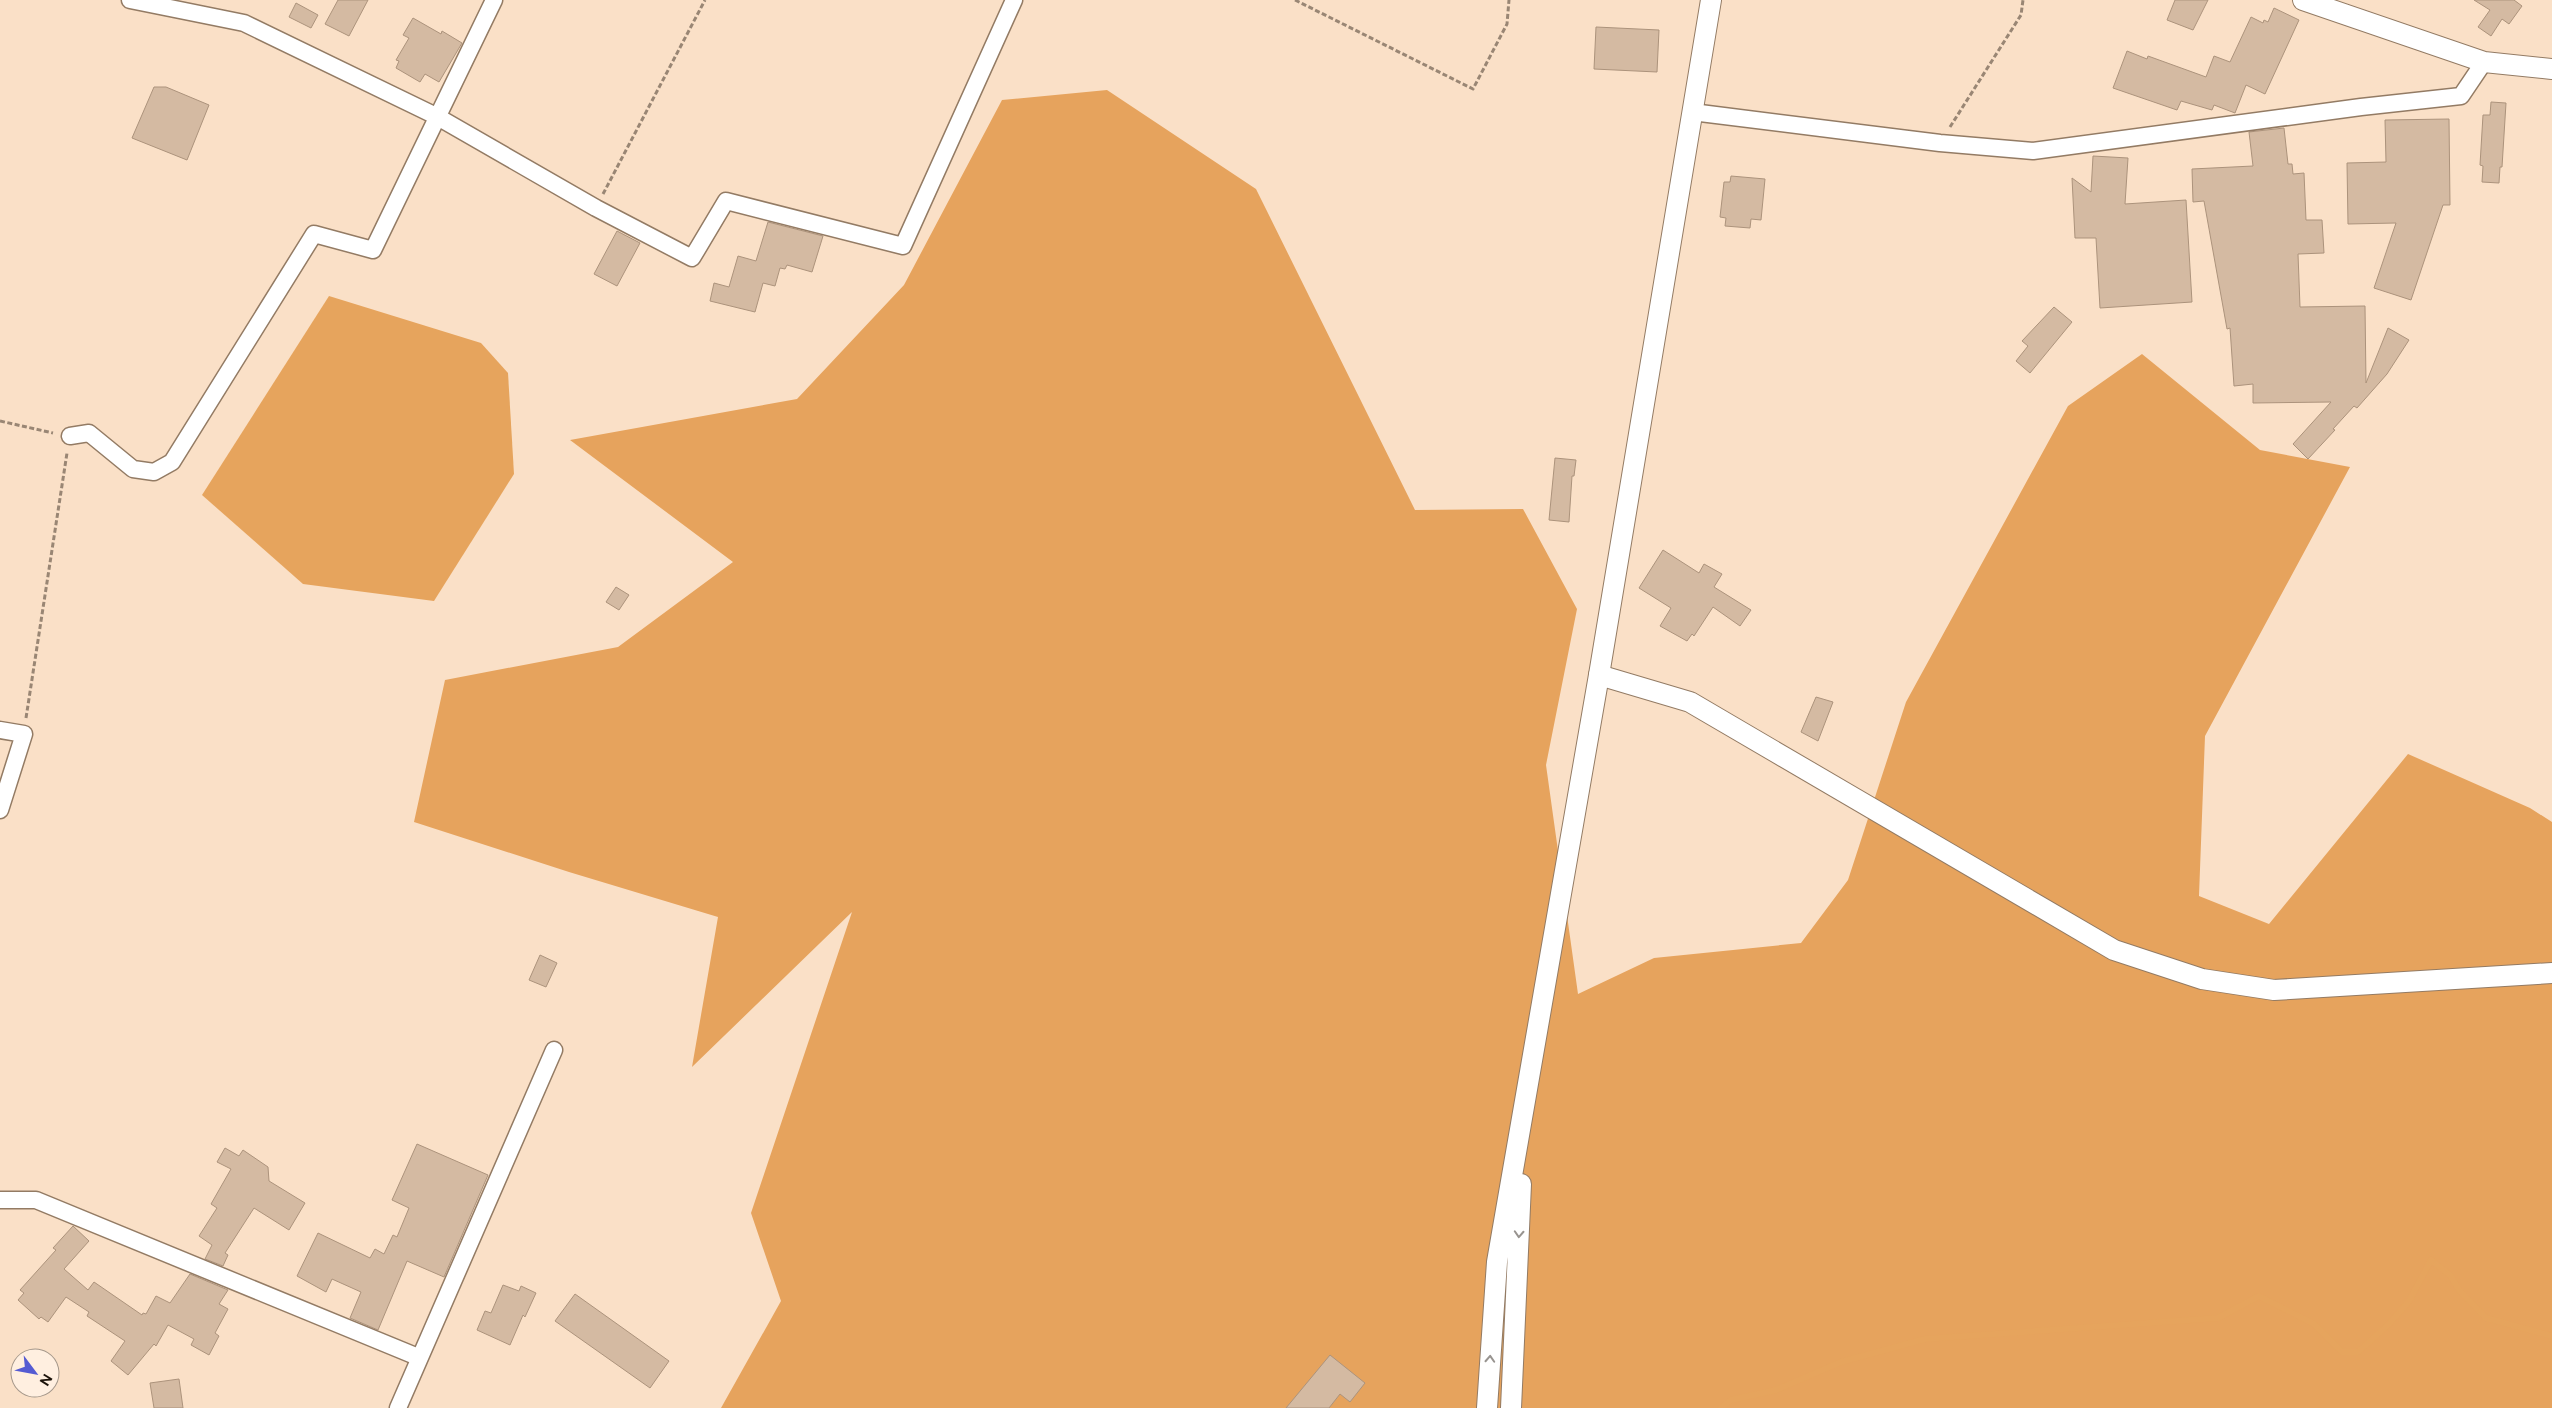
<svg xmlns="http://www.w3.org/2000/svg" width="2552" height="1408" font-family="Figtree,sans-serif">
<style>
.forest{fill:#e6a35d}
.water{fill:#e6a45d}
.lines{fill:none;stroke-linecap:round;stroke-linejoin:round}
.stream{stroke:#e6a45d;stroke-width:6}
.building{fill:#d4baa2;stroke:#ac937c}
.minor-casing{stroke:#937b64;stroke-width:19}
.tertiary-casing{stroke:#937b64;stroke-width:22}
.path{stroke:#998674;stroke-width:3;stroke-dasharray:5 2.5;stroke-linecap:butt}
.minor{stroke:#fff;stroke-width:16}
.tertiary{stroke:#fff;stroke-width:20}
.oneway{stroke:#989490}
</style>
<rect width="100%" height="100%" fill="#fae0c7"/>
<polygon class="forest" points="1107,90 1256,189 1415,510 1523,509 1577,609 1546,765 1578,994 1654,958 1801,943 1848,880 1906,702 2068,406 2142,354 2260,450 2350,467 2205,736 2199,896 2269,924 2408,754 2530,808 2552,822 2552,1408 721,1408 781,1301 751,1213 852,912 692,1067 718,917 569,872 414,822 445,680 618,647 733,562 570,440 797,399 904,285 1002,100"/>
<polygon class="water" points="329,296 481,343 508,373 514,474 434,601 303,584 202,495"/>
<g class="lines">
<polyline class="stream" points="1721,1408 1731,1400 1776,1390 1841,1362 1925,1339 2218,1318 2259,1296 2314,1324 2342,1352 2358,1352 2389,1324 2409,1301 2431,1260 2450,1275 2459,1290 2486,1318 2552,1336"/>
</g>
<g class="building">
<polygon points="338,0 368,0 349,36 325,24"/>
<polygon points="2175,0 2208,0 2193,30 2167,20"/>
<polygon points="2474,0 2514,0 2522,6 2509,24 2502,19 2491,36 2478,27 2490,10"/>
<polygon points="296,3 318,15 311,28 289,17"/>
<polygon points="2274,8 2299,20 2265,94 2246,85 2235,113 2214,105 2212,110 2181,101 2177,110 2113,88 2127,51 2147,59 2148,56 2206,77 2214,56 2230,62 2251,17 2263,23 2264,20 2268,22"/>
<polygon points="413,18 441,34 442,31 462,43 439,82 425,74 420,82 396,68 399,61 396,60 409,38 403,35"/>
<polygon points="1596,27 1659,30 1657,72 1594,69"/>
<polygon points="154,87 166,87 209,105 187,160 132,138"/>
<polygon points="2491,102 2506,103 2502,167 2500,167 2499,183 2482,182 2483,166 2480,165 2483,115 2490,115"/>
<polygon points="2449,119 2450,205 2443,205 2411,300 2374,288 2396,223 2348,224 2347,163 2386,162 2385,120"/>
<polygon points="2284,128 2288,164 2292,164 2293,174 2304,173 2306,220 2322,220 2324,253 2298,254 2300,307 2365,306 2366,383 2388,328 2409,340 2387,374 2357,408 2354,406 2333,429 2335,430 2308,459 2293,444 2331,402 2253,403 2253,384 2234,386 2230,328 2227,329 2204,201 2193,202 2192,169 2253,166 2249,132"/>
<polygon points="2093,156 2128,158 2125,204 2186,200 2192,302 2100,308 2096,238 2075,238 2072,178 2091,192"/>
<polygon points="1731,176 1765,179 1761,220 1751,219 1750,228 1725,226 1726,218 1720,217 1724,182 1730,182"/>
<polygon points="768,222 823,236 812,272 787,265 785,269 780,268 775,286 763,283 755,312 710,301 714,283 729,287 738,256 756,261"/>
<polygon points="617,231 640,243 617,286 594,274"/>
<polygon points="2054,307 2072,322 2030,373 2016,361 2028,346 2022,341"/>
<polygon points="1555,458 1576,460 1574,476 1572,476 1569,522 1549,520"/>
<polygon points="1663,550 1699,573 1704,564 1722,574 1714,587 1751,610 1740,626 1713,607 1694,636 1692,634 1687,641 1660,626 1671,608 1639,588"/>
<polygon points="616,587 629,595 619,610 606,602"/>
<polygon points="1816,697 1833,702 1818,741 1801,732"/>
<polygon points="540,955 557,963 546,987 529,980"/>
<polygon points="417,1144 488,1175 444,1277 407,1261 378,1330 350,1318 361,1292 332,1279 326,1292 297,1276 318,1233 370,1258 375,1249 384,1254 393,1235 397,1237 409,1208 392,1200"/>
<polygon points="225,1148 239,1156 243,1150 268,1167 269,1181 305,1203 289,1230 254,1208 225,1253 228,1255 223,1266 205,1259 212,1245 199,1236 217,1208 211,1204 231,1169 217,1162"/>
<polygon points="73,1226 89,1241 64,1269 88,1290 94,1282 142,1315 143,1313 146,1314 156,1296 170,1303 190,1274 228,1290 219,1304 228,1309 215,1333 219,1336 209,1355 191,1345 194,1339 168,1325 156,1346 154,1344 128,1375 111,1361 125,1341 87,1316 89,1312 66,1297 48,1322 41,1317 39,1319 18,1300 24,1293 20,1290 56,1250 53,1248"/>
<polygon points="503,1285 519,1291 521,1286 536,1293 525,1317 523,1315 510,1345 477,1330 485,1311 491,1313"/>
<polygon points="575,1294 669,1361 650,1388 555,1321"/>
<polygon points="1330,1355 1365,1383 1350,1402 1340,1394 1329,1408 1286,1408"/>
<polygon points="179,1379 183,1408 154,1408 150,1383"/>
</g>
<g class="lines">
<defs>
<g id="minor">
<polyline points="130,0 244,23 436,116 596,208 692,258 726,201 903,246 1014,0"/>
<polyline points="1692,112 1940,143 2033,151 2361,107 2461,96 2484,62"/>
<polyline points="70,436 89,433 133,469 154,472 172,462 314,234 373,250 494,0"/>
<polyline points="0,730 24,734 0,810"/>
<polyline points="0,1200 36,1200 418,1357"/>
<polyline points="398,1408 554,1050"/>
</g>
<g id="tertiary">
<polyline points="2303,0 2484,62 2552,69"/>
<polyline points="1599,675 1690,702 2114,950 2202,979 2274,990 2552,973"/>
<polyline points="1487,1408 1497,1262 1599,675 1711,0"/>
<polyline points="1511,1408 1521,1184"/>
</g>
</defs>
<use href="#minor" class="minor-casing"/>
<use href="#tertiary" class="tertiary-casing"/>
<g class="path">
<polyline points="1295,0 1473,89 1507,24 1509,0"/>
<polyline points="1950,127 2021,15 2023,0"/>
<polyline points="603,194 705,0"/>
<polyline points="0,421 53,433"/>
<polyline points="26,718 67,453"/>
</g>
<use href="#minor" class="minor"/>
<use href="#tertiary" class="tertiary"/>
</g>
<defs><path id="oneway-chevron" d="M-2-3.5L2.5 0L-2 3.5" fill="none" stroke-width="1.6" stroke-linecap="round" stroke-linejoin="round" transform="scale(1.25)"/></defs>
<g class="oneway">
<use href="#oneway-chevron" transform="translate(1519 1234) rotate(93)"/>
<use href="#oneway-chevron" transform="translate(1490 1359) rotate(-87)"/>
</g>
<g transform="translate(35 1373) rotate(122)"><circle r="24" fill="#ffefe0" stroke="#a4978a"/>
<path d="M0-4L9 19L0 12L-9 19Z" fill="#555bd2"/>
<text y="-8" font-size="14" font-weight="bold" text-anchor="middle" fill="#1b1209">N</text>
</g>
</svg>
